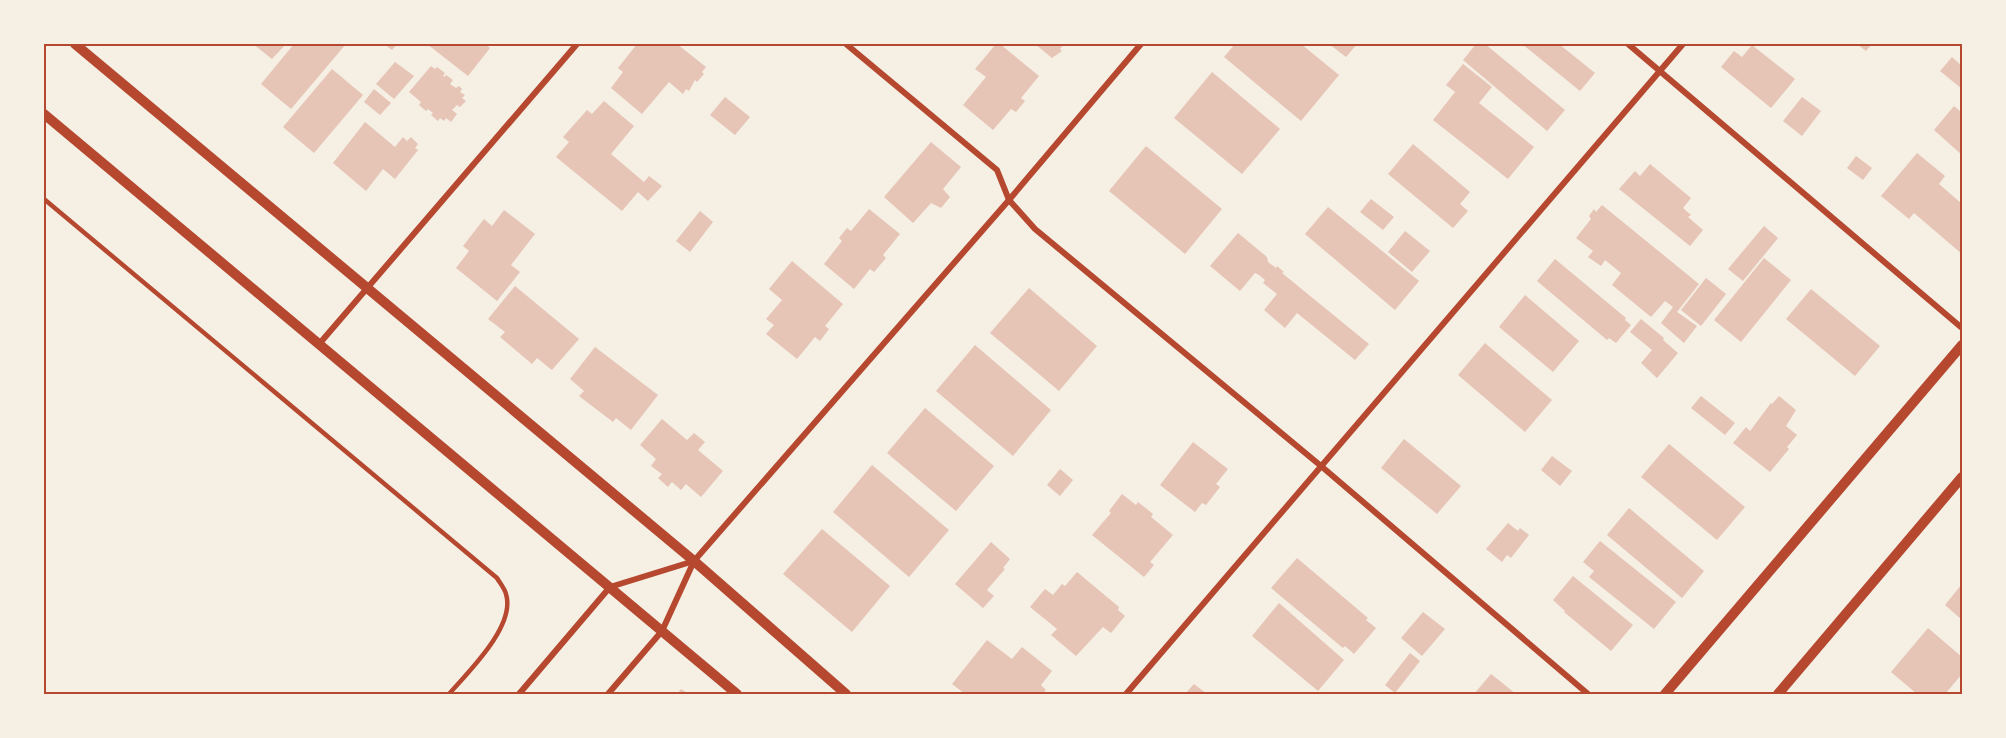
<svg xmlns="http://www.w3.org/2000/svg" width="2006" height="738" font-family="Lato,sans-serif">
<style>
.building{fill:#e6c5b7}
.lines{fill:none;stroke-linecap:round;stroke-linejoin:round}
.service{stroke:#b5482f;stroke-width:4.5}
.minor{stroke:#b5482f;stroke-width:6}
.tertiary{stroke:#b5482f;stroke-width:10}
.neatline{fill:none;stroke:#b5482f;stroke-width:2}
</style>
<rect width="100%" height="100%" fill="#f6efe4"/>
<g class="building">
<polygon points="253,44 286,44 272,59"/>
<polygon points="294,44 346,44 291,109 261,84"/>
<polygon points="384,44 397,44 392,50"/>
<polygon points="427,44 485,44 490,48 468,76"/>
<polygon points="637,44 677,44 706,67 702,72 704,74 697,82 695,80 689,91 686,89 683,94 669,82 642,114 611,88 623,72 618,68"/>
<polygon points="996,44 1000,44 1039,76 1021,98 1025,101 1016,112 1011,109 993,130 963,105 986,77 975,69"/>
<polygon points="1035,44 1064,44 1060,49 1062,51 1052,58"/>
<polygon points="1235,44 1301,44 1339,75 1301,121 1224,57"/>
<polygon points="1329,44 1357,44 1346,57"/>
<polygon points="1476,44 1485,44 1565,110 1547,131 1463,60"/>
<polygon points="1522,44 1559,44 1595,73 1580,91"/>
<polygon points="1857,44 1872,44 1866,51"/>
<polygon points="1752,45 1795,79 1771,108 1721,67 1734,51 1742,57"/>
<polygon points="1952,57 1962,66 1962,89 1940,71"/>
<polygon points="395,62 414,76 394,99 376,84"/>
<polygon points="1463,64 1492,87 1479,103 1534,147 1508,179 1433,120 1455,92 1446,85"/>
<polygon points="431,66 435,69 437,67 445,73 443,76 444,77 446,75 453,80 450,84 456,88 459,86 462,89 460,92 465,95 462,98 466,101 460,107 457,105 452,110 457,114 451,122 446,118 444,121 440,118 438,121 431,115 433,113 428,109 426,111 419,105 421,102 409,92"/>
<polygon points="332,69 363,95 314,153 283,127"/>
<polygon points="1212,72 1280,129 1242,174 1174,118"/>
<polygon points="374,89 391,103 380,115 364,102"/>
<polygon points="725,97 750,117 735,135 710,115"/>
<polygon points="1802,97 1821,111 1802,136 1783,121"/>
<polygon points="604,101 634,126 611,154 644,182 649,176 662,186 648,201 638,192 622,211 556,157 569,142 563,137 587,110 592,114"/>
<polygon points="1954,106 1962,113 1962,155 1934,130"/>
<polygon points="365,122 395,147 403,137 407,141 411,137 418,144 415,148 418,150 395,179 383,169 366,191 333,163"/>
<polygon points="931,142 961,167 943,189 950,197 941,208 931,203 913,223 884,197"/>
<polygon points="1413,144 1470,192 1460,204 1468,211 1453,228 1388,174"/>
<polygon points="1146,146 1222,209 1185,254 1109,191"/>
<polygon points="1917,153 1945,176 1939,184 1962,204 1962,254 1914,213 1909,219 1881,196"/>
<polygon points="1856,156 1872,168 1863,180 1847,168"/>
<polygon points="1650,164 1691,198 1683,208 1691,215 1688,217 1703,230 1690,246 1619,189 1635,171 1640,176"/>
<polygon points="1371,199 1394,217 1383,230 1360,212"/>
<polygon points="1602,205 1699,284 1677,312 1697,326 1684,343 1661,323 1673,307 1665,301 1651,317 1612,285 1621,273 1605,260 1601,266 1588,257 1593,251 1576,238 1591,219 1589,216 1594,209 1596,212"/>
<polygon points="1328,207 1419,281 1395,310 1305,234"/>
<polygon points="869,209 900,234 883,255 886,258 874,272 870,269 854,289 824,264 842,241 839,238 847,228 851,231"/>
<polygon points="504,210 535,234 511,265 520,272 497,301 456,268 469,251 463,246 484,219 492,226"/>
<polygon points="700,211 713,222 690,252 676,241"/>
<polygon points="1764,226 1778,238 1743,281 1728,269"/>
<polygon points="1405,231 1430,251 1412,272 1388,252"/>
<polygon points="1238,233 1267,257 1268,262 1276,268 1277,266 1284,272 1282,273 1369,344 1355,360 1297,313 1285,328 1264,310 1277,294 1263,283 1265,280 1259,275 1255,273 1240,291 1210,266"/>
<polygon points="1764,258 1791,280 1741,342 1714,320"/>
<polygon points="1555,259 1626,318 1625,320 1631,325 1616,343 1609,338 1607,340 1537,281"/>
<polygon points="792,261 843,304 825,326 829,329 820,341 815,337 797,359 766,334 774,325 766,319 782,300 769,289"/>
<polygon points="1706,278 1726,294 1701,326 1681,310"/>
<polygon points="515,286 579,339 552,370 537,358 532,364 500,337 505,332 488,319"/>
<polygon points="1029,288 1097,346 1059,391 990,333"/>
<polygon points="1811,289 1880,346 1855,376 1786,319"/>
<polygon points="1525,295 1579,341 1553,372 1499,327"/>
<polygon points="1641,319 1664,338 1663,340 1678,353 1657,378 1641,363 1652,350 1630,332"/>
<polygon points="1485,343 1552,400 1525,432 1458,375"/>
<polygon points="975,345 1051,410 1013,456 936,391"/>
<polygon points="595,347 658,395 631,430 616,418 613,422 579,396 584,391 570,379"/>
<polygon points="1701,396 1735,423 1725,435 1691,408"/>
<polygon points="1779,396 1796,410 1786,426 1797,435 1787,447 1789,449 1770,472 1733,443 1746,427 1750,431 1771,403 1772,404"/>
<polygon points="925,408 994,466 956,511 887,453"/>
<polygon points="662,419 687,440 694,433 705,442 698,450 723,471 701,497 686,484 681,490 672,482 668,487 658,478 662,474 651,466 656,459 640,445"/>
<polygon points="1404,439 1461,486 1437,514 1381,468"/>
<polygon points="1193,442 1228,469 1216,484 1220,487 1206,505 1202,503 1195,512 1160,485"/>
<polygon points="1669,444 1745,507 1717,540 1641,477"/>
<polygon points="1552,456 1572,471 1560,486 1541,470"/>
<polygon points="872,465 949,530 909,577 833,512"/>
<polygon points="1060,469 1073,480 1060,496 1047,485"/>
<polygon points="1122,494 1136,505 1138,502 1153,514 1151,517 1173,535 1150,562 1154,565 1144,577 1092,535 1111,513 1109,511"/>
<polygon points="1629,508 1704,571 1682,598 1607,535"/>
<polygon points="1508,523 1518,531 1520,528 1529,535 1511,558 1507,555 1502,562 1486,549"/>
<polygon points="822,529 890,586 852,632 783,574"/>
<polygon points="1600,541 1676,602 1654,629 1589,577 1594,571 1583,562"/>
<polygon points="991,542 1010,559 1003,568 1005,569 987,590 994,596 983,608 955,584"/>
<polygon points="1297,558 1368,618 1366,620 1376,628 1354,654 1345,646 1343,648 1271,588"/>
<polygon points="1077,572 1119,607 1118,610 1125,616 1111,633 1103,627 1076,656 1051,635 1057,629 1030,607 1045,589 1053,595 1062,584 1065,586"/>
<polygon points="1573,576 1633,625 1611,651 1564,612 1565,611 1553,600"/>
<polygon points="1962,584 1962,620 1945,605"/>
<polygon points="1279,603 1344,660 1318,691 1252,636"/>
<polygon points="1423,612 1445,629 1422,656 1401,638"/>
<polygon points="1928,628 1962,657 1962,674 1945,694 1917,694 1891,672"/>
<polygon points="987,640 1012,659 1022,647 1052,671 1041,685 1046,690 1043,694 965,694 952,684"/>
<polygon points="1410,653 1420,661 1395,693 1385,685"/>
<polygon points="1491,674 1516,694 1474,694"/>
<polygon points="1194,684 1207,694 1185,694"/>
<polygon points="681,689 689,694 677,694"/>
</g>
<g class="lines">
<path class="service" d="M44 199 497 578C500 583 505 589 506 594 516 626 468 672 449 694"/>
<g class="minor">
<polyline points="846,44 997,170 1009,200 1035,229 1321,466 1588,694"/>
<polyline points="1628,44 1962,328"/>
<polyline points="320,343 577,44"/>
<polyline points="519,694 610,587 694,561"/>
<polyline points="608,694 662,631 694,561 1009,200 1141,44"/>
<polyline points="1126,694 1683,44"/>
</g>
<g class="tertiary">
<polyline points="75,44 694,561 846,694"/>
<polyline points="44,114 737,694"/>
<polyline points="1665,694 1962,345"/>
<polyline points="1778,694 1962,477"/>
</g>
</g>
<rect width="2006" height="738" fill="none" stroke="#f6efe4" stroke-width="90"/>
<rect x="45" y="45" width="1916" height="648" class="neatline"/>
</svg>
